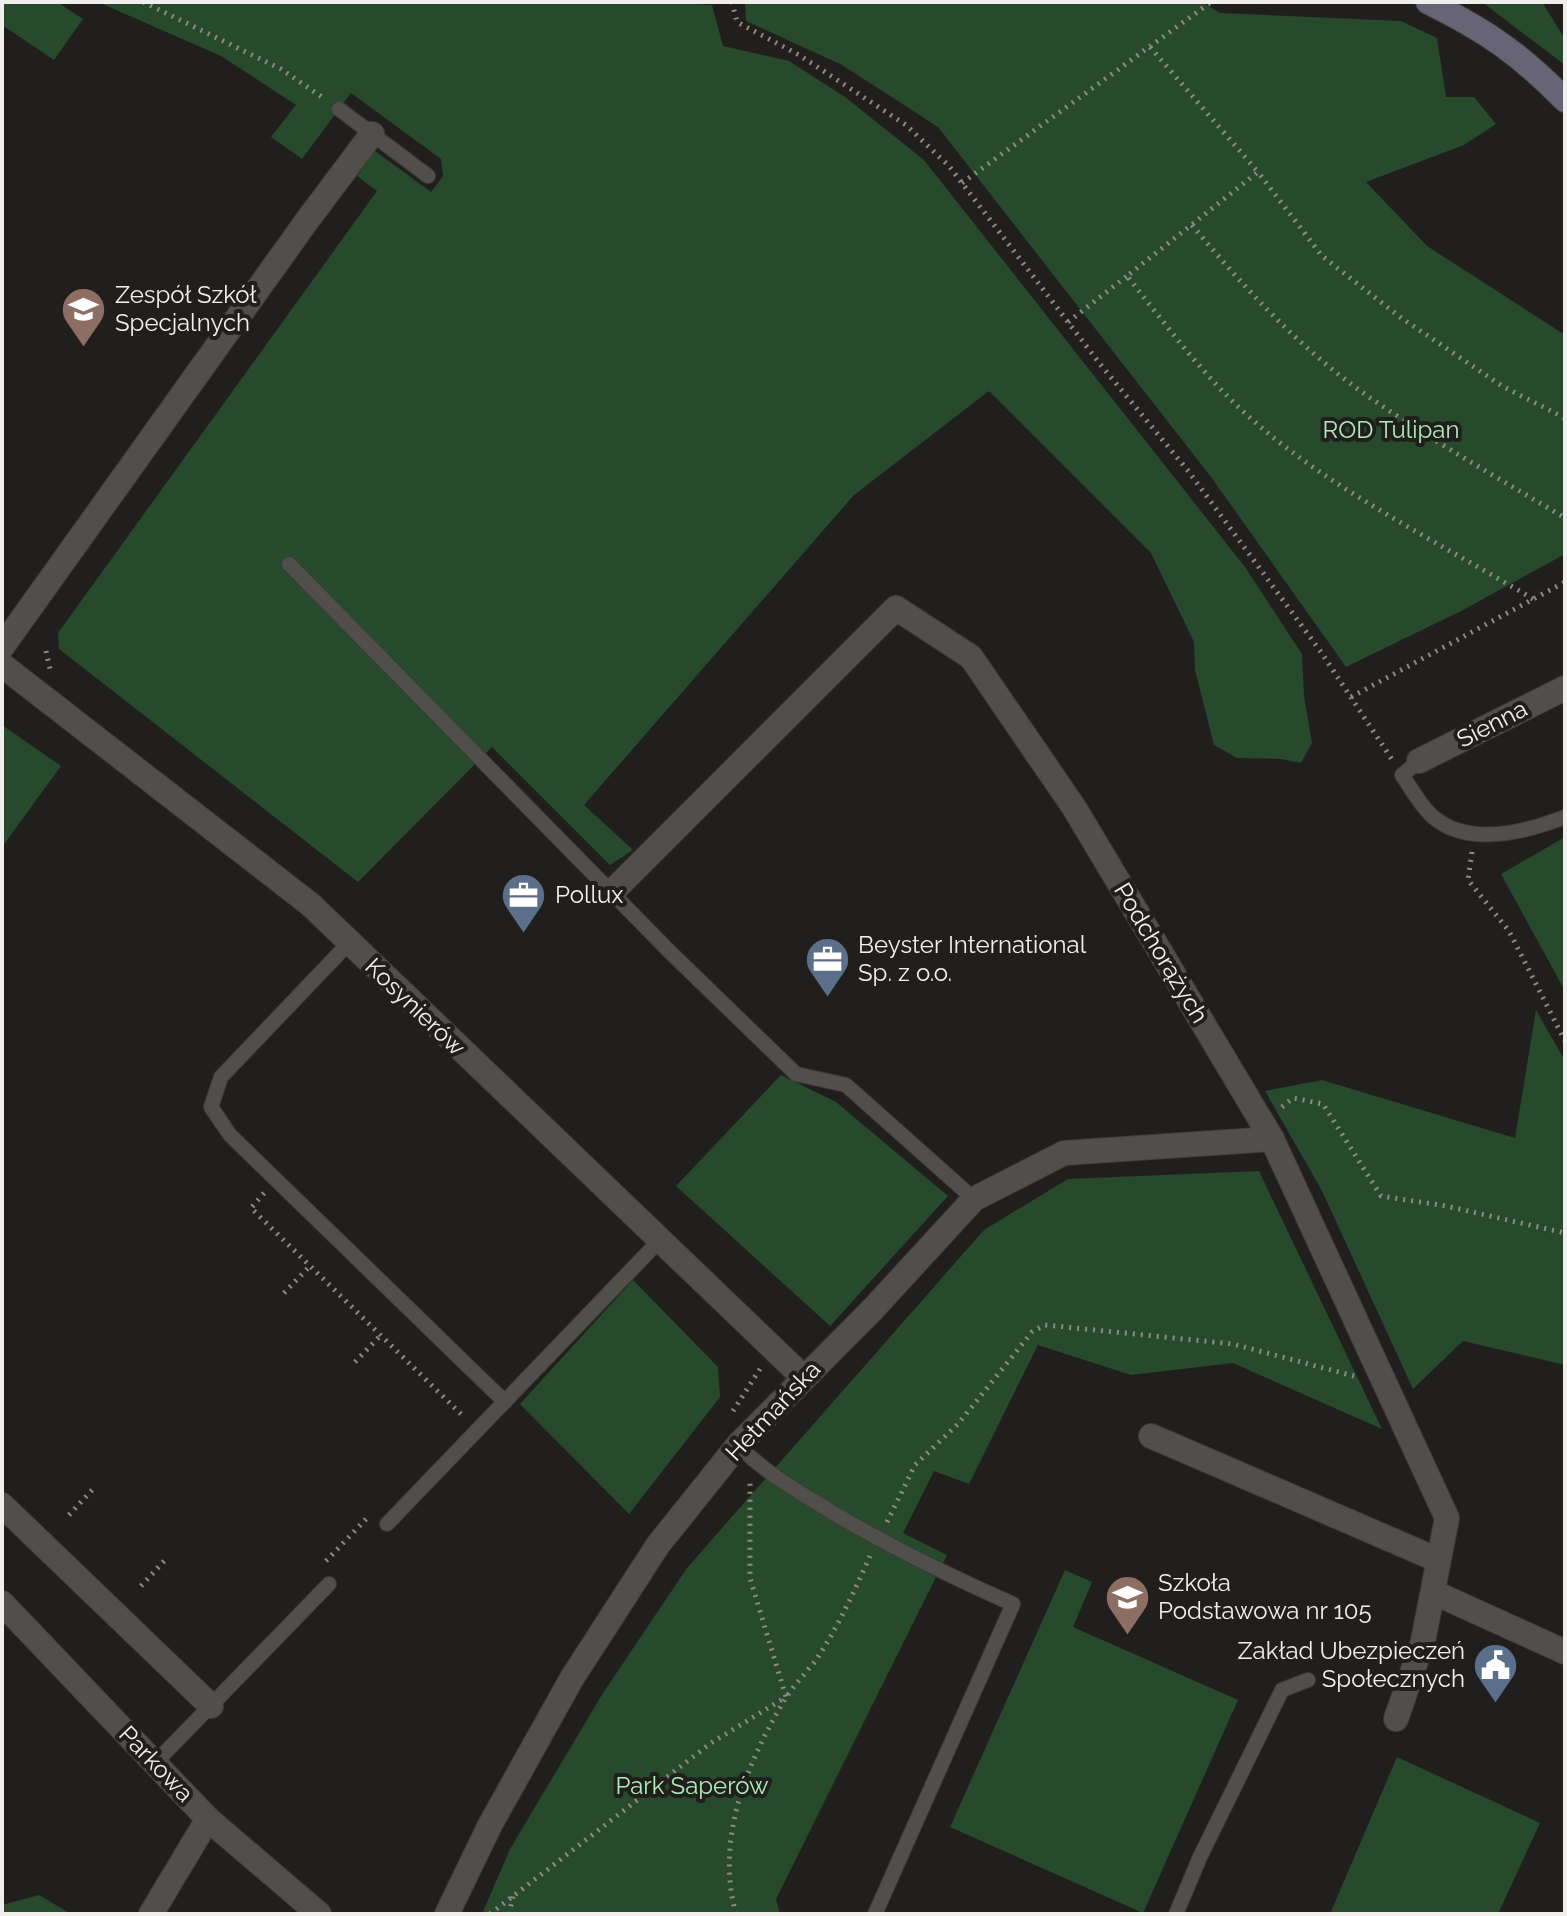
<svg xmlns="http://www.w3.org/2000/svg" width="1567" height="1916" font-family="Raleway,sans-serif">
<style>
.green{fill:#27492c}
.lines{fill:none;stroke-linecap:round;stroke-linejoin:round}
.service-casing{stroke:#3e3c3a;stroke-width:16}
.minor-casing{stroke:#3e3c3a;stroke-width:26}
.secondary-casing{stroke:#3e3c3a;stroke-width:26}
.path{stroke:#8d8b89;stroke-width:5;stroke-dasharray:2 6;stroke-linecap:butt}
.service{stroke:#514f4c;stroke-width:14}
.minor{stroke:#514f4c;stroke-width:24}
.secondary{stroke:#666475;stroke-width:24}
.labels{text-anchor:middle;stroke-width:8;stroke-linejoin:round;paint-order:stroke}
.poi-label{font-size:24px;fill:#f1efed;stroke:#211f1d;text-anchor:start}
.park-label{font-size:24px;fill:#acedb4;stroke:#211f1d}
.street-label{font-size:24px;fill:#f1efed;stroke:#211f1d}
</style>
<rect width="100%" height="100%" fill="#211f1d"/>
<g class="green">
<polygon points="2,2 57,2 83,19 54,60 2,25"/>
<polygon points="98,2 650,2 712,5 723,46 789,61 845,97 924,160 1245,567 1302,654 1304,696 1312,743 1301,763 1281,759 1237,758 1214,745 1195,670 1194,642 1151,553 989,391 854,495 584,805 633,850 610,865 492,747 358,882 59,649 58,633 377,191 357,176 375,151 431,192 443,176 441,159 351,93 302,159 271,137 296,105 221,56"/>
<polygon points="745,2 1205,4 1220,13 1401,21 1437,38 1446,97 1474,97 1496,124 1464,145 1366,182 1427,246 1565,335 1565,554 1463,610 1346,667 1211,477 938,127 842,65 746,21"/>
<polygon points="1482,2 1542,2 1565,39 1565,65"/>
<polygon points="2,725 61,766 2,847"/>
<polygon points="1565,837 1565,991 1501,874"/>
<polygon points="1536,1010 1565,1061 1565,1365 1463,1341 1413,1389 1322,1191 1265,1091 1322,1080 1515,1138"/>
<polygon points="781,1075 836,1102 948,1196 830,1326 676,1186"/>
<polygon points="1259,1171 1382,1429 1233,1363 1131,1375 1038,1345 969,1484 934,1471 903,1533 947,1555 776,1899 780,1914 482,1914 510,1849 603,1693 687,1568 984,1230 1068,1179"/>
<polygon points="633,1280 718,1367 720,1397 629,1514 520,1404"/>
<polygon points="1065,1570 1092,1582 1073,1627 1238,1700 1143,1913 950,1827"/>
<polygon points="1397,1757 1540,1823 1498,1914 1330,1914"/>
<polygon points="39,1895 71,1914 2,1914 2,1905"/>
</g>
<g class="lines">
<defs>
<g id="service">
<polyline points="339,109 428,176"/>
<polyline points="289,564 671,953 796,1074 846,1085 974,1199"/>
<path d="M1419 761 1402 775C1411 788 1420 805 1432 816 1468 848 1526 832 1565 817"/>
<polyline points="349,943 221,1077 211,1107 230,1135 505,1402"/>
<path d="M738 1445C761 1469 789 1486 817 1503 880 1542 945 1574 1013 1604L875 1914"/>
<polyline points="387,1524 659,1241"/>
<polyline points="155,1763 329,1584"/>
<polyline points="1176,1914 1200,1857 1282,1690 1308,1680"/>
</g>
<g id="minor">
<polyline points="2,647 306,222 372,134"/>
<polyline points="2,665 311,905 803,1377"/>
<polyline points="1419,761 1565,688"/>
<polyline points="612,892 896,608 971,657 1075,809 1272,1139 1447,1518 1423,1641 1396,1719"/>
<polyline points="1151,1436 1438,1560"/>
<polyline points="2,1505 211,1706"/>
<polyline points="1435,1593 1565,1652"/>
<polyline points="2,1603 208,1819 319,1914"/>
<polyline points="151,1914 208,1819"/>
<polyline points="447,1914 490,1825 572,1678 658,1545 738,1445 873,1309 974,1199 1064,1153 1272,1139"/>
</g>
<path id="secondary" d="M1428 2C1485 30 1520 54 1565 100"/>
</defs>
<use href="#service" class="service-casing"/>
<use href="#minor" class="minor-casing"/>
<use href="#secondary" class="secondary-casing"/>
<g class="path">
<polyline points="143,2 281,69 325,99"/>
<polyline points="732,2 737,22 799,55 906,125 949,166 1100,364 1189,472 1321,652 1393,761"/>
<polyline points="1150,47 1258,172"/>
<polyline points="962,183 1211,2"/>
<path d="M1192 225C1245 289 1303 352 1372 399 1434 442 1500 479 1565 518"/>
<polyline points="1068,322 1127,276"/>
<path d="M1533 599C1443 545 1334 491 1256 423 1207 381 1167 326 1127 276L1258 172 1322 256 1400 317 1502 386 1565 418"/>
<polyline points="46,651 50,669"/>
<polyline points="1351,697 1565,582"/>
<polyline points="1472,852 1468,880 1509,931 1565,1041"/>
<polyline points="1282,1107 1293,1098 1323,1104 1381,1196 1446,1206 1565,1233"/>
<polyline points="264,1193 251,1208 463,1416"/>
<polyline points="284,1293 310,1266"/>
<polyline points="355,1362 381,1335"/>
<polyline points="733,1411 760,1369"/>
<polyline points="69,1515 93,1489"/>
<polyline points="887,1522 915,1465 958,1424 1032,1332 1045,1325 1233,1344 1354,1376"/>
<polyline points="326,1561 367,1518"/>
<polyline points="141,1586 166,1559"/>
<polyline points="490,1914 711,1743 786,1697 750,1578 750,1483"/>
<polyline points="509,1914 513,1896"/>
<path d="M736 1914C715 1839 747 1763 785 1699 794 1685 806 1673 816 1660 838 1627 854 1592 870 1556"/>
</g>
<use href="#service" class="service"/>
<use href="#minor" class="minor"/>
<use href="#secondary" class="secondary"/>
</g>
<defs>
<symbol id="school-pin" viewBox="-11 -11 22 30"><path d="M0 17L-7.5 6A9.5 9.5 0 1 1 7.5 6Z" fill="#8d6e63" stroke="#211f1d"/><path d="M0-5L7-2L0 1L-7-2ZM-4 1L0 2.5L4 1V4Q0 6-4 4Z" fill="#fff"/></symbol>
<symbol id="office-pin" viewBox="-11 -11 22 30"><path d="M0 17L-7.5 6A9.5 9.5 0 1 1 7.5 6Z" fill="#5c6f8a" stroke="#211f1d"/><path d="M-6-3h4V-5.5h4V-3h4V5H-6ZM-1-4.5V-3h2v-1.5ZM-6 0V1H6V0Z" fill="#fff"/></symbol>
<symbol id="civic-pin" viewBox="-11 -11 22 30"><path d="M0 17L-7.5 6A9.5 9.5 0 1 1 7.5 6Z" fill="#5c6f8a" stroke="#211f1d"/><path d="M-.6-6.5H3V-4.5H.6V-3L4-1V1h2V6H-6V1h2V-1L-.6-3ZM-1.2 2.5V6h2.4V2.5Z" fill="#fff"/></symbol>
</defs>
<g fill-rule="evenodd">
<use href="#school-pin" x="58" y="284" width="51" height="69"/>
<use href="#office-pin" x="498" y="870" width="51" height="69"/>
<use href="#office-pin" x="802" y="934" width="51" height="69"/>
<use href="#school-pin" x="1102" y="1572" width="51" height="69"/>
<use href="#civic-pin" x="1470" y="1640" width="51" height="69"/>
</g>
<g class="labels">
<g class="poi-label">
<text x="115" y="303">Zespół Szkół<tspan x="115" dy="28">Specjalnych</tspan></text>
<text x="555" y="903">Pollux</text>
<text x="858" y="953">Beyster International<tspan x="858" dy="28">Sp. z o.o.</tspan></text>
<text x="1158" y="1591">Szkoła<tspan x="1158" dy="28">Podstawowa nr 105</tspan></text>
<text x="1465" y="1659" text-anchor="end">Zakład Ubezpieczeń<tspan x="1465" dy="28">Społecznych</tspan></text>
</g>
<g class="park-label">
<text x="1391" y="438">ROD Tulipan</text>
<text x="692" y="1794">Park Saperów</text>
</g>
<g class="street-label">
<text transform="translate(1492 724) rotate(-27)" y="8">Sienna</text>
<text transform="translate(1161 953) rotate(59)" y="8">Podchorążych</text>
<text transform="translate(415 1007) rotate(44)" y="8">Kosynierów</text>
<text transform="translate(773 1411) rotate(-47)" y="8">Hetmańska</text>
<text transform="translate(156 1764) rotate(46)" y="8">Parkowa</text>
</g>
</g>
<rect width="1567" height="1916" fill="none" stroke="#f1efed" stroke-width="8"/>
</svg>
